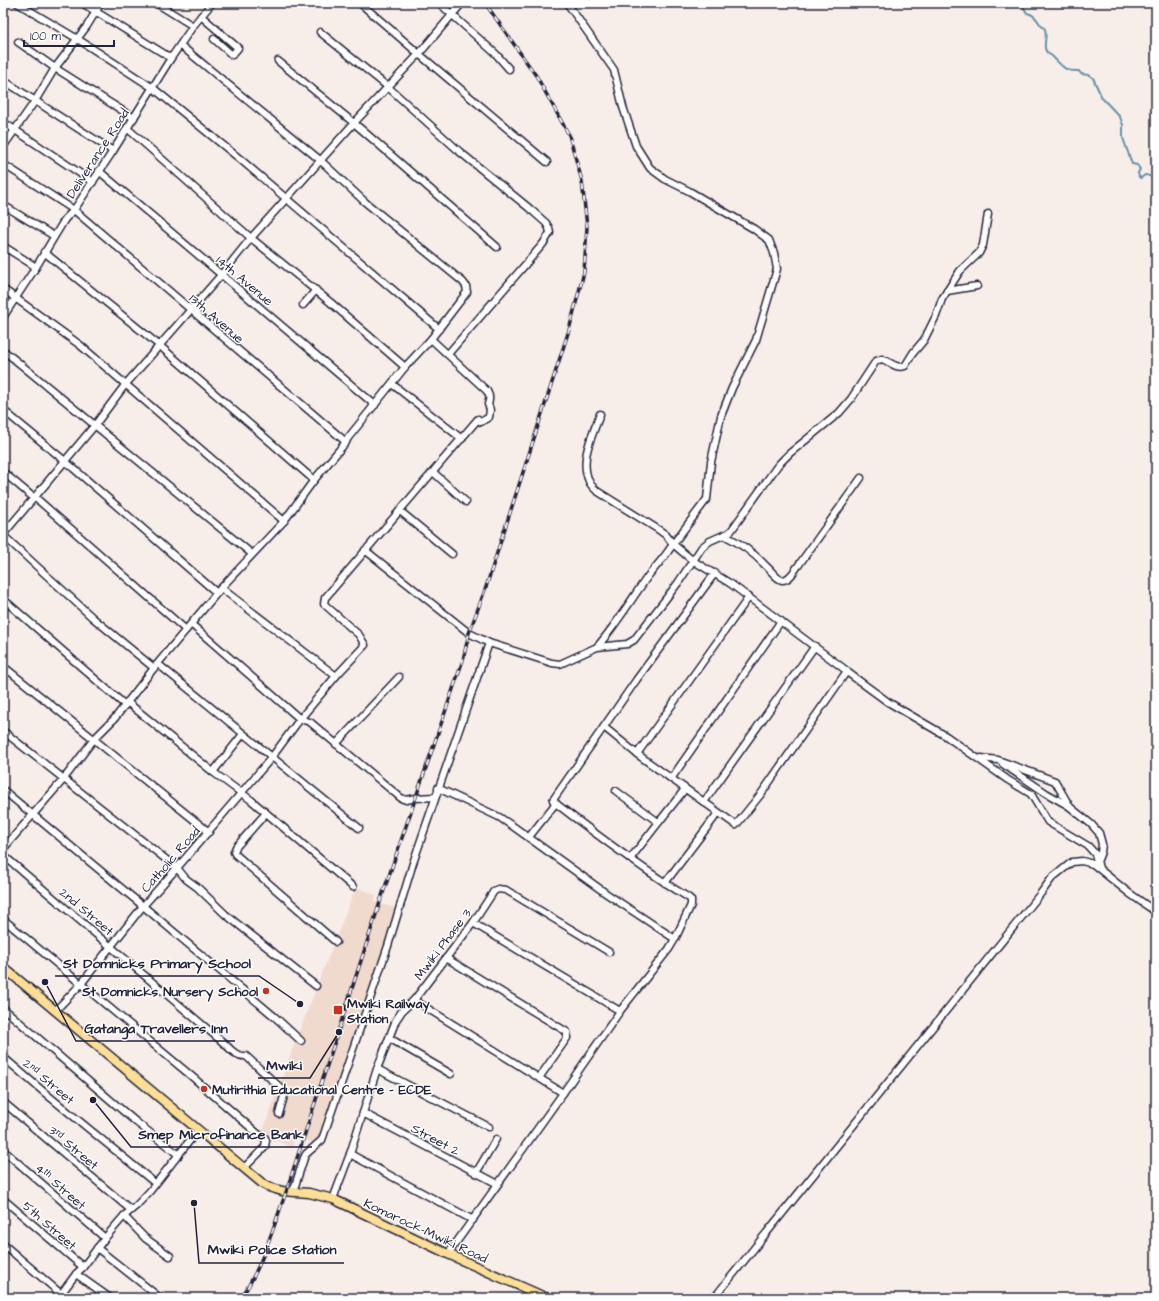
<svg xmlns="http://www.w3.org/2000/svg" width="1159" height="1301" font-family="'Architects Daughter',sans-serif">
<style>
.built{fill:#f0dace}
.lines{fill:none;stroke-linecap:round;stroke-linejoin:round}
.stream{stroke:#6590a9;stroke-width:2}
.minor-casing{stroke:#22223b;stroke-width:9}
.major-casing{stroke:#22223b;stroke-width:11}
.minor{stroke:#fff;stroke-width:6}
.major{stroke:#fcde96;stroke-width:8}
.rail-casing{stroke:#22223b;stroke-width:3.5}
.rail{stroke:#fff;stroke-width:2;stroke-dasharray:6;stroke-linecap:butt}
.poi-dot{fill:#c8321e;stroke:#fff;stroke-width:1.5}
.labels{text-anchor:middle;stroke-width:3;stroke-linejoin:round;paint-order:stroke}
.street-label{font-size:13px;fill:#22223b;stroke:#fff}
.poi-label{font-size:13px;font-weight:bold;fill:#22223b;stroke:#fff;text-anchor:start}
.leader{fill:none;stroke:#22223b;stroke-width:1.5}
.callout-dot{fill:#22223b;stroke:#fff;stroke-width:1.5}
.callout-label{font-size:14px;text-anchor:middle;font-weight:bold;fill:#22223b;stroke:#fff;stroke-width:3;stroke-linejoin:round;paint-order:stroke}
</style>
<rect width="100%" height="100%" fill="#f8eee9"/>
<filter id="ink" filterUnits="userSpaceOnUse"><feTurbulence type="fractalNoise" baseFrequency=".025" numOctaves="2"/><feDisplacementMap in="SourceGraphic" scale="8" xChannelSelector="R" yChannelSelector="G"/><feConvolveMatrix kernelMatrix="1 2 1 2 8 2 1 2 1" color-interpolation-filters="sRGB"/></filter>
<g filter="url(#ink)">
<polygon class="built" points="356,887 376,895 374,902 396,908 318,1144 295,1137 292,1148 262,1134 295,1042"/>
<g class="lines">
<path class="stream" d="M1021 3 1027 13C1038 15 1037 24 1045 29 1047 36 1044 42 1045 48 1046 54 1050 54 1053 57 1062 66 1065 72 1079 71L1081 74 1089 75 1093 78 1102 98 1120 117 1123 125V138L1132 164 1137 165 1140 169 1138 173 1139 177 1141 178 1145 175C1151 175 1153 178 1156 184"/>
<defs>
<g id="minor">
<polyline points="17,3 76,38 153,88 240,159 439,329"/>
<polyline points="82,3 171,58"/>
<polyline points="156,3 193,26"/>
<polyline points="360,3 419,54 547,162"/>
<polyline points="439,3 496,54 509,69"/>
<polyline points="567,3 614,70 623,107 636,146 650,168 665,179 689,191 754,229 769,240 774,253 777,269 756,340 732,388 721,416 711,462 707,499 673,544 692,560 731,584 847,671 761,794 736,825 637,754 604,727"/>
<polyline points="201,16 238,48 232,55 214,39"/>
<polyline points="320,32 388,87 460,152 529,208 546,223 549,228 550,233 543,244 448,354"/>
<polyline points="18,42 55,68 134,118"/>
<polyline points="278,61 354,123 497,247"/>
<polyline points="3,80 113,151"/>
<polyline points="3,122 93,182"/>
<polyline points="127,128 251,238 330,302 405,367"/>
<polyline points="3,147 35,101 55,68 87,26 101,3"/>
<polyline points="3,164 74,210 346,442"/>
<polyline points="99,171 375,405"/>
<polyline points="3,205 54,236"/>
<polyline points="3,246 36,267"/>
<polyline points="44,252 160,346 314,480"/>
<polyline points="3,289 80,345 284,521"/>
<polyline points="947,291 977,286"/>
<polyline points="303,305 316,290"/>
<polyline points="3,317 36,267 65,219 74,210 113,151 171,58 193,26 212,3"/>
<polyline points="3,350 252,554"/>
<polyline points="392,384 462,439"/>
<polyline points="3,410 65,461 217,593"/>
<polyline points="3,472 34,498 95,425 125,385 222,274 251,238 354,123 419,54 462,3"/>
<polyline points="433,472 466,502"/>
<polyline points="400,511 452,554"/>
<path d="M724 535C740 543 754 553 766 566 771 570 776 579 782 580 790 580 794 571 798 566L861 478"/>
<path d="M365 550 469 633 489 643 552 663 560 664 597 647 627 644 634 640 678 583 702 547 710 541 728 533 731 531 778 465 790 453 839 413 851 399 876 361 882 359C890 362 896 369 905 366L913 353 924 340 936 316 942 299 960 271 979 253 983 245 988 214"/>
<polyline points="221,588 336,676"/>
<polyline points="3,599 125,705"/>
<polyline points="191,624 300,719 310,722 401,798 406,800 416,798 435,797"/>
<path d="M597 647C616 625 631 600 648 576 657 565 666 556 673 544L666 535 659 530 597 491C594 488 590 485 589 481 579 459 593 435 600 414"/>
<polyline points="158,664 359,828"/>
<polyline points="3,666 209,832"/>
<polyline points="154,668 93,618 5,537 4,534 5,532 33,499 34,498 37,499 186,630"/>
<polyline points="847,672 888,702 946,736 1008,780 1031,794 1048,822 1088,846 1095,854 1099,868"/>
<polyline points="127,702 213,772 251,800 353,887"/>
<polyline points="3,731 177,868 186,879 197,887 225,914 316,986"/>
<polyline points="336,744 399,677"/>
<polyline points="637,754 749,597"/>
<polyline points="981,758 998,760 1055,781 1070,807 1091,824 1099,833 1102,844 1101,852 1097,862"/>
<polyline points="1003,764 1046,793 1069,806"/>
<polyline points="213,772 243,734"/>
<polyline points="671,779 781,621"/>
<polyline points="438,788 499,817 514,827 607,894 675,939"/>
<polyline points="3,790 143,906 275,1017 301,1041"/>
<polyline points="616,791 658,822"/>
<polyline points="704,802 815,646"/>
<polyline points="266,813 236,847 234,852 235,854 336,942"/>
<polyline points="529,837 556,803"/>
<polyline points="3,849 63,780 94,739 115,718 154,668 221,588 284,521 314,480 346,442 348,438 405,367 431,339 467,292 466,286 463,282 365,202 320,160 180,45"/>
<path d="M3 855 225 1044C231 1050 237 1057 246 1056L284 1091V1096L279 1114"/>
<polyline points="630,859 685,789"/>
<polyline points="665,883 718,813"/>
<polyline points="3,919 189,1074 258,1134 264,1137 266,1140 265,1147 244,1168"/>
<polyline points="473,923 620,1011"/>
<polyline points="446,958 567,1032 567,1038 539,1078"/>
<polyline points="414,1000 563,1093"/>
<polyline points="3,1008 136,1122 179,1155"/>
<path d="M55 1011 81 984 143 906 177 868 272 757 300 719 336 676 365 645 359 635 324 604 325 598 478 419 481 422 489 417 490 410 488 404C490 399 490 396 487 391L431 339"/>
<polyline points="389,1038 451,1074"/>
<polyline points="3,1057 45,1093 155,1183"/>
<polyline points="377,1069 489,1127"/>
<polyline points="3,1102 131,1210"/>
<polyline points="363,1113 498,1184"/>
<polyline points="3,1150 105,1238"/>
<polyline points="350,1154 473,1220"/>
<polyline points="476,1173 496,1139"/>
<polyline points="293,1192 304,1158 306,1154 322,1140 388,946 413,863 489,643"/>
<polyline points="3,1199 83,1267"/>
<polyline points="333,1199 350,1154 377,1069 396,1020 402,1011 414,1000 473,923 494,891 498,889 506,890 609,952"/>
<polyline points="124,1216 145,1238 170,1256"/>
<polyline points="3,1244 61,1294"/>
<polyline points="97,1248 159,1297"/>
<path d="M448 1254 563 1093 620 1011 669 949 675 939 691 905V900L689 898C642 869 598 836 554 802L553 800 637 679 715 573"/>
<polyline points="76,1274 110,1298"/>
<polyline points="3,1294 7,1298"/>
<polyline points="58,1298 76,1274 83,1267 105,1238 124,1216 136,1206 150,1191 198,1130"/>
<polyline points="714,1298 1041,893 1052,878 1072,862 1082,861 1093,864 1129,893 1156,912"/>
</g>
<polyline id="major" points="3,967 263,1184 269,1187 282,1191 309,1193 333,1199 448,1254 547,1298"/>
</defs>
<use href="#minor" class="minor-casing"/>
<use href="#major" class="major-casing"/>
<use href="#minor" class="minor"/>
<use href="#major" class="major"/>
<defs>
<path id="rail" d="M241 1298C261 1269 274 1226 286 1192L382 896 463 660 469 633 486 587 569 330 584 272 587 227 582 181 569 135 537 77 485 3"/>
</defs>
<use href="#rail" class="rail-casing"/>
<use href="#rail" class="rail"/>
</g>
</g>
<g class="poi-dot">
<circle cx="266" cy="991" r="4"/>
<rect x="333" y="1005" width="10" height="10" rx="2"/>
<circle cx="204" cy="1089" r="4"/>
</g>
<g class="labels">
<g class="street-label">
<text transform="translate(97 153) rotate(-57)" y="5">Deliverance Road</text>
<text transform="translate(245 280) rotate(40)" y="5">14th Avenue</text>
<text transform="translate(217 318) rotate(41)" y="5">13th Avenue</text>
<text transform="translate(170 859) rotate(-49)" y="5">Catholic Road</text>
<text transform="translate(87 911) rotate(40)" y="5">2nd Street</text>
<text transform="translate(442 944) rotate(-53)" y="5">Mwiki Phase 3</text>
<text transform="translate(49 1081) rotate(40)" y="5">2ⁿᵈ Street</text>
<text transform="translate(436 1139) rotate(28)" y="5">Street 2</text>
<text transform="translate(74 1147) rotate(40)" y="5">3ʳᵈ Street</text>
<text transform="translate(61 1186) rotate(41)" y="5">4ᵗʰ Street</text>
<text transform="translate(50 1225) rotate(41)" y="5">5th Street</text>
<text transform="translate(426 1230) rotate(25)" y="5">Komarock-Mwiki Road</text>
</g>
<g class="poi-label">
<text x="258" y="996" text-anchor="end">St Domnicks Nursery School</text>
<text x="347" y="1008">Mwiki Railway<tspan x="347" dy="15">Station</tspan></text>
<text x="212" y="1094">Mutirithia Educational Centre - ECDE</text>
</g>
</g>
<path class="leader" d="M300 1004L259 976H55M45 982L76 1041H235M339 1032L310 1078H258M93 1100L131 1147H312M194 1203L199 1263H344"/>
<g class="callout-dot">
<circle cx="300" cy="1004" r="4"/>
<circle cx="45" cy="982" r="4"/>
<circle cx="339" cy="1032" r="4"/>
<circle cx="93" cy="1100" r="4"/>
<circle cx="194" cy="1203" r="4"/>
</g>
<g class="callout-label">
<text x="157" y="968">St Domnicks Primary School</text>
<text x="156" y="1033">Gatanga Travellers Inn</text>
<text x="284" y="1070">Mwiki</text>
<text x="221" y="1139">Smep Microfinance Bank</text>
<text x="272" y="1254">Mwiki Police Station</text>
</g>
<rect width="1159" height="1301" fill="none" stroke="#fff" stroke-width="16"/>
<rect x="8" y="8" width="1143" height="1285" fill="none" stroke="#22223b" stroke-width="1.5" filter="url(#ink)"/>
<path d="M24 40v6h90v-6" fill="none" stroke="#22223b" stroke-width="2"/>
<text x="30" y="40" font-size="12" fill="#22223b" stroke="#ffffff" stroke-width="3" paint-order="stroke">100 m</text>
</svg>
